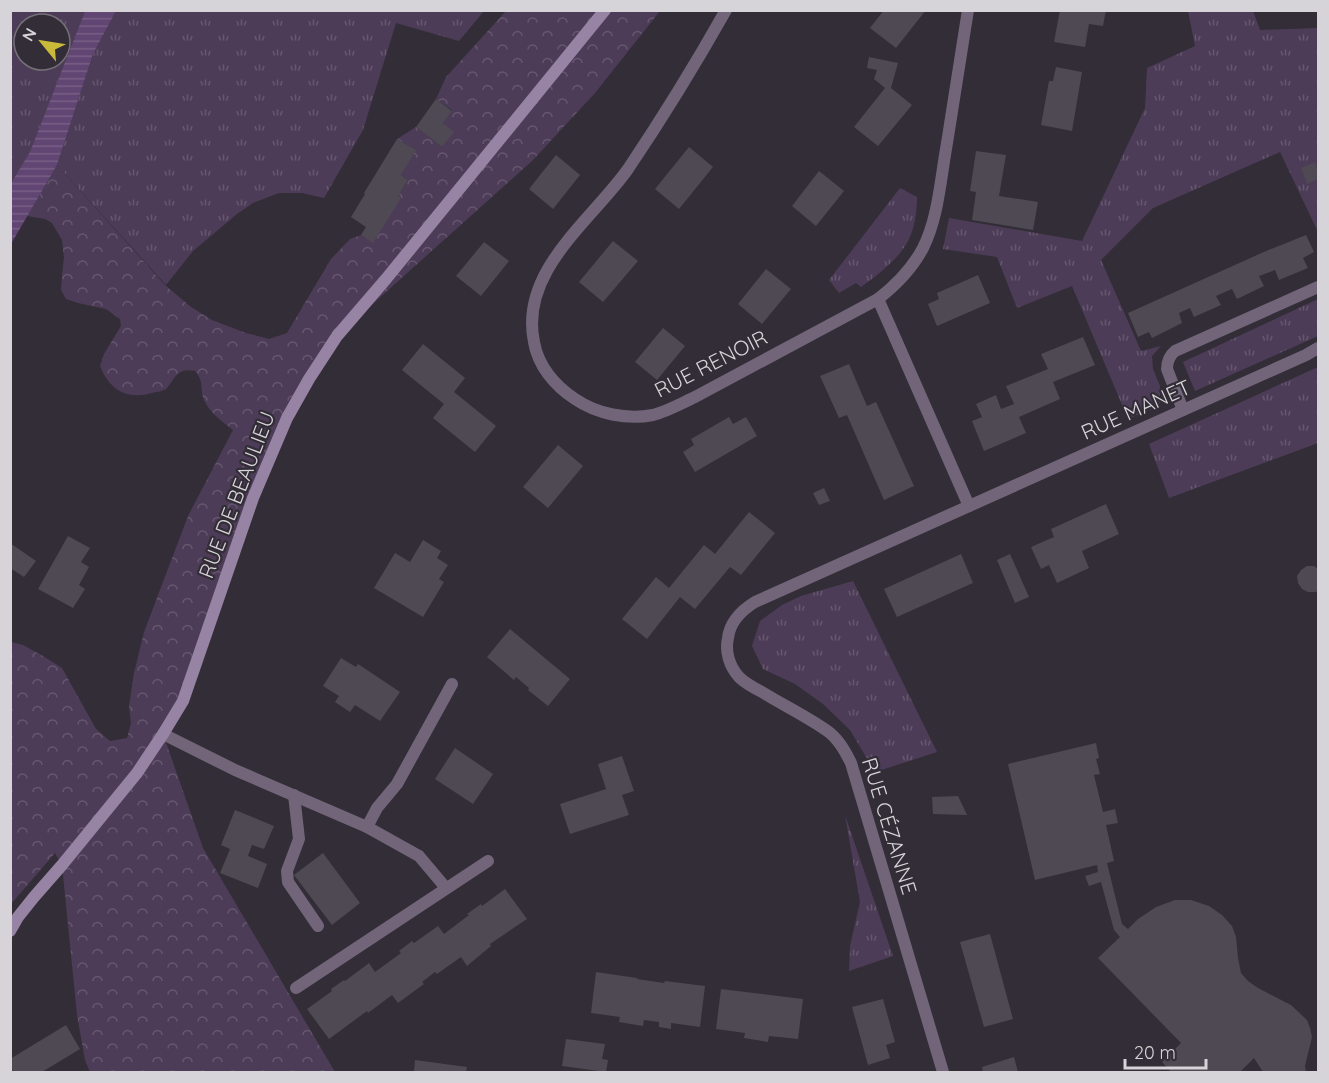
<svg xmlns="http://www.w3.org/2000/svg" width="1329" height="1083" font-family="Quicksand,sans-serif">
<style>
.grass{fill:url(#grass-tufts);fill-rule:evenodd}
.forest{fill:url(#forest-crowns)}
.water{fill:url(#water-rules)}
.building{fill:#4e4952}
.lines{fill:none;stroke-linecap:round;stroke-linejoin:round}
.lane{stroke:#72657a;stroke-width:12}
.street{stroke:#72657a;stroke-width:12}
.secondary{stroke:#9783a4;stroke-width:12}
.labels{text-anchor:middle;stroke-width:4.5;stroke-linejoin:round;paint-order:stroke}
.street-label{font-size:21px;fill:#d7d4d9;stroke:#322d36}
</style>
<defs>
<pattern id="grass-tufts" width="24" height="20" patternUnits="userSpaceOnUse" patternTransform="scale(1.5)"><rect width="24" height="20" fill="#4d3c57"/><path d="M3 7l-1-3M5 7V3M7 7l1-3M15 17l-1-3M17 17v-4M19 17l1-3" fill="none" stroke="#66576f"/></pattern>
<pattern id="forest-crowns" width="20" height="18" patternUnits="userSpaceOnUse" patternTransform="scale(1.5)"><rect width="20" height="18" fill="#4d3c57"/><path d="M2 6a3 3 0 1 1 6 0M12 15a3 3 0 1 1 6 0" fill="none" stroke="#66576f"/></pattern>
<pattern id="water-rules" width="6" height="5" patternUnits="userSpaceOnUse" patternTransform="scale(1.5)"><rect width="6" height="5" fill="#614572"/><path d="M0 2.5h6" fill="none" stroke="#775f86"/></pattern>
</defs>
<rect width="100%" height="100%" fill="#322d36"/>
<g class="grass">
<path d="M11 11H85L30 153 11 183ZM24 24H60V60H24Z"/>
<polygon points="116,11 484,11 459,41 396,23 363,130 324,198 302,193 279,193 253,203 237,214 193,251 166,285 57,165 93,54"/>
<polygon points="1188,11 1253,11 1260,30 1318,28 1318,232 1280,152 1153,208 1101,260 1141,351 1161,346 1152,356 1153,369 1160,386 1160,405 1128,419 1072,286 1017,308 997,257 943,249 949,218 1082,241 1145,108 1147,68 1195,46"/>
<path d="M900 188 917 197C917 210 915 227 909 239 900 258 878 275 861 287L856 283 839 293 829 280Z"/>
<polygon points="1318,299 1318,336 1195,391 1183,362"/>
<polygon points="1318,367 1318,443 1169,498 1149,444"/>
<polygon points="853,581 937,752 875,772 850,730 823,704 795,684 763,669 752,646 760,621 782,605 801,596"/>
<polygon points="845,815 893,956 849,971 850,946 860,902"/>
</g>
<path class="forest" d="M506 11H660L595 93 533 160 337 336 287 418 206 636 163 734 203 848 335 1072H90L85 1060 77 1015 62 865 55 853 11 904V642L23 645 43 656 62 668 96 729 110 741 127 738 131 723 129 706 134 673 144 632 188 516 233 430C223 422 211 414 205 402 199 390 205 382 195 371 183 369 179 371 172 381 171 383 167 388 166 389 163 391 156 392 152 393 126 400 110 390 100 366L104 354 121 326 120 319 106 309 78 303 66 299 61 290 62 275 64 257 62 240 52 223 45 219 27 216 57 165 165 285 191 307 212 320 246 333 269 339 287 333 331 259 350 239 361 235 373 242 400 198 398 196 408 180 401 175 415 150 397 139 416 127 442 147 453 132 443 123 452 110 436 99 446 77Z"/>
<polygon class="water" points="85,11 116,11 93,54 57,165 11,244 11,183 30,152"/>
<g class="building">
<polygon points="884,10 926,10 896,48 870,28"/>
<polygon points="1060,10 1106,10 1103,26 1089,24 1085,47 1054,42"/>
<polygon points="869,57 898,63 891,88 912,105 878,146 854,127 885,88 874,79 877,70 867,68"/>
<polygon points="1056,67 1082,72 1072,131 1041,125 1049,81 1053,81"/>
<polygon points="436,99 452,111 443,123 454,132 442,147 416,127"/>
<polygon points="397,139 416,150 401,175 408,180 398,196 401,198 373,243 361,235 366,227 351,217 365,194 364,193"/>
<polygon points="689,147 713,167 679,209 655,189"/>
<polygon points="976,151 1006,155 999,196 1038,202 1033,230 972,220 976,192 970,191"/>
<polygon points="556,155 580,175 553,209 529,189"/>
<polygon points="1315,162 1318,170 1318,179 1307,184 1301,168"/>
<polygon points="819,171 844,191 816,226 792,206"/>
<polygon points="1306,235 1314,252 1303,258 1308,268 1279,280 1275,270 1259,276 1264,286 1237,299 1232,289 1216,296 1221,305 1194,317 1190,308 1179,313 1182,323 1152,338 1149,332 1138,337 1128,313 1266,251"/>
<polygon points="613,241 638,261 603,302 579,282"/>
<polygon points="484,242 509,261 481,296 456,276"/>
<polygon points="766,269 791,289 762,324 738,304"/>
<polygon points="978,275 990,303 937,326 928,304 939,299 937,293"/>
<polygon points="663,328 685,346 657,380 635,362"/>
<polygon points="1083,337 1095,365 1053,382 1060,399 1019,417 1026,433 984,451 972,421 982,417 976,404 996,395 1001,409 1014,404 1006,386 1048,369 1041,354"/>
<polygon points="423,344 465,378 454,392 496,426 475,452 433,418 444,404 402,370"/>
<polygon points="849,364 867,406 876,402 914,486 884,500 847,415 839,418 820,376"/>
<polygon points="729,417 733,424 746,417 757,436 695,472 683,452 694,445 691,439"/>
<polygon points="558,445 583,466 548,508 523,487"/>
<polygon points="824,488 830,501 819,505 813,493"/>
<polygon points="1106,504 1119,534 1082,551 1089,568 1057,583 1049,565 1041,569 1031,547 1054,537 1051,529"/>
<polygon points="749,512 775,533 741,575 730,567 695,609 680,597 647,639 622,619 656,577 669,588 704,545 715,554"/>
<polygon points="68,536 90,548 81,562 89,567 79,585 85,589 73,608 38,589"/>
<polygon points="423,540 441,551 437,558 448,565 439,579 444,582 423,617 374,588 395,553 410,562"/>
<polygon points="10,543 36,561 24,577 10,568"/>
<polygon points="961,554 973,583 897,617 884,589"/>
<polygon points="1010,554 1029,597 1015,603 997,560"/>
<polygon points="1307,566 1314,566 1318,569 1318,590 1316,592 1308,592 1302,589 1298,583 1297,576 1301,570"/>
<polygon points="510,629 570,679 548,706 528,690 529,688 516,677 514,680 487,657"/>
<polygon points="341,658 356,667 358,664 400,692 380,721 355,705 350,712 335,702 339,696 323,686"/>
<polygon points="1096,743 1099,758 1096,759 1100,774 1094,775 1103,812 1115,809 1118,823 1106,825 1114,861 1107,863 1122,924 1128,929 1138,919 1156,907 1175,900 1191,900 1209,906 1222,915 1232,926 1236,937 1238,958 1241,973 1248,981 1258,988 1291,1005 1307,1020 1310,1028 1312,1037 1305,1066 1306,1072 1263,1072 1254,1058 1240,1072 1171,1072 1162,1062 1181,1043 1098,958 1120,937 1114,930 1101,882 1089,886 1085,876 1098,872 1097,865 1035,880 1008,764"/>
<polygon points="455,748 493,774 473,804 435,779"/>
<polygon points="622,756 634,791 622,795 629,815 570,834 560,804 606,789 598,764"/>
<polygon points="958,796 967,815 933,814 932,797"/>
<polygon points="235,810 274,826 264,849 252,845 248,856 267,864 258,888 220,873 230,849 221,845"/>
<polygon points="323,853 360,903 332,925 294,875"/>
<polygon points="505,889 527,919 490,944 491,946 467,966 461,957 437,974 435,972 422,982 424,984 398,1003 392,995 368,1013 367,1011 329,1039 307,1009 332,991 331,989 344,980 345,981 369,963 375,972 401,953 399,951 412,941 414,943 438,926 444,934 469,915 467,914 481,904 482,906"/>
<polygon points="990,934 1013,1019 984,1027 960,942"/>
<polygon points="596,972 637,978 637,979 664,983 665,981 705,986 700,1027 671,1023 671,1029 659,1027 659,1022 644,1020 643,1026 619,1022 620,1017 591,1013"/>
<polygon points="721,989 803,999 798,1039 769,1036 768,1042 744,1038 745,1033 716,1029"/>
<polygon points="883,999 895,1042 886,1045 890,1058 868,1065 852,1007"/>
<polygon points="66,1025 80,1049 42,1072 14,1072 10,1067 10,1059"/>
<polygon points="566,1039 605,1044 602,1059 608,1060 606,1072 562,1066"/>
<polygon points="1014,1057 1018,1072 983,1072 982,1067"/>
<polygon points="415,1060 467,1067 466,1072 414,1072"/>
</g>
<g class="lines">
<path class="lane" d="M1183 410 1167 369C1167 361 1169 356 1175 351L1318 287"/>
<g class="street">
<path d="M726 10C695 65 663 117 628 169 592 220 519 271 534 342 538 366 555 386 575 399 597 414 627 420 653 415 668 411 682 403 695 397L878 299 969 506"/>
<path d="M878 299C896 285 912 269 923 248 937 220 940 186 945 155 953 107 960 59 968 10"/>
<polyline points="163,734 235,770 367,827 419,856 446,888"/>
<polyline points="294,795 299,839 287,871 288,882 318,926"/>
<polyline points="367,827 377,808 397,784 452,684"/>
<polyline points="296,988 488,861"/>
<path d="M943 1072 851 763C845 751 838 738 826 730 806 716 783 705 762 692 754 688 745 683 739 677 729 666 725 651 728 638 730 621 742 610 755 602L1306 355 1318 348"/>
</g>
<polyline class="secondary" points="10,931 18,917 34,897 62,865 137,773 163,734 183,701 253,498 287,418 309,379 337,336 386,279 605,10"/>
</g>
<g class="labels">
<g class="street-label">
<text transform="translate(711 364) rotate(-27)" y="7">RUE RENOIR</text>
<text transform="translate(1136 410) rotate(-24)" y="7">RUE MANET</text>
<text transform="translate(237 495) rotate(-69)" y="7">RUE DE BEAULIEU</text>
<text transform="translate(889 826) rotate(73)" y="7">RUE CÉZANNE</text>
</g>
</g>
<rect width="1329" height="1083" fill="none" stroke="#d7d4d9" stroke-width="24"/>
<g transform="translate(42 42) rotate(300)"><circle r="28" fill="#322d36" stroke="#747077" stroke-width="1.5"/>
<path d="M0-4.5L10 22L0 15L-10 22Z" fill="#caba3a"/>
<text y="-9" font-size="16" font-weight="bold" text-anchor="middle" fill="#d7d4d9">N</text>
</g>
<path d="M1125 1059v9h81v-9" fill="none" stroke="#d7d4d9" stroke-width="3"/>
<text x="1134" y="1059" font-size="18" fill="#d7d4d9" stroke="#322d36" stroke-width="4.5" paint-order="stroke">20 m</text>
</svg>
